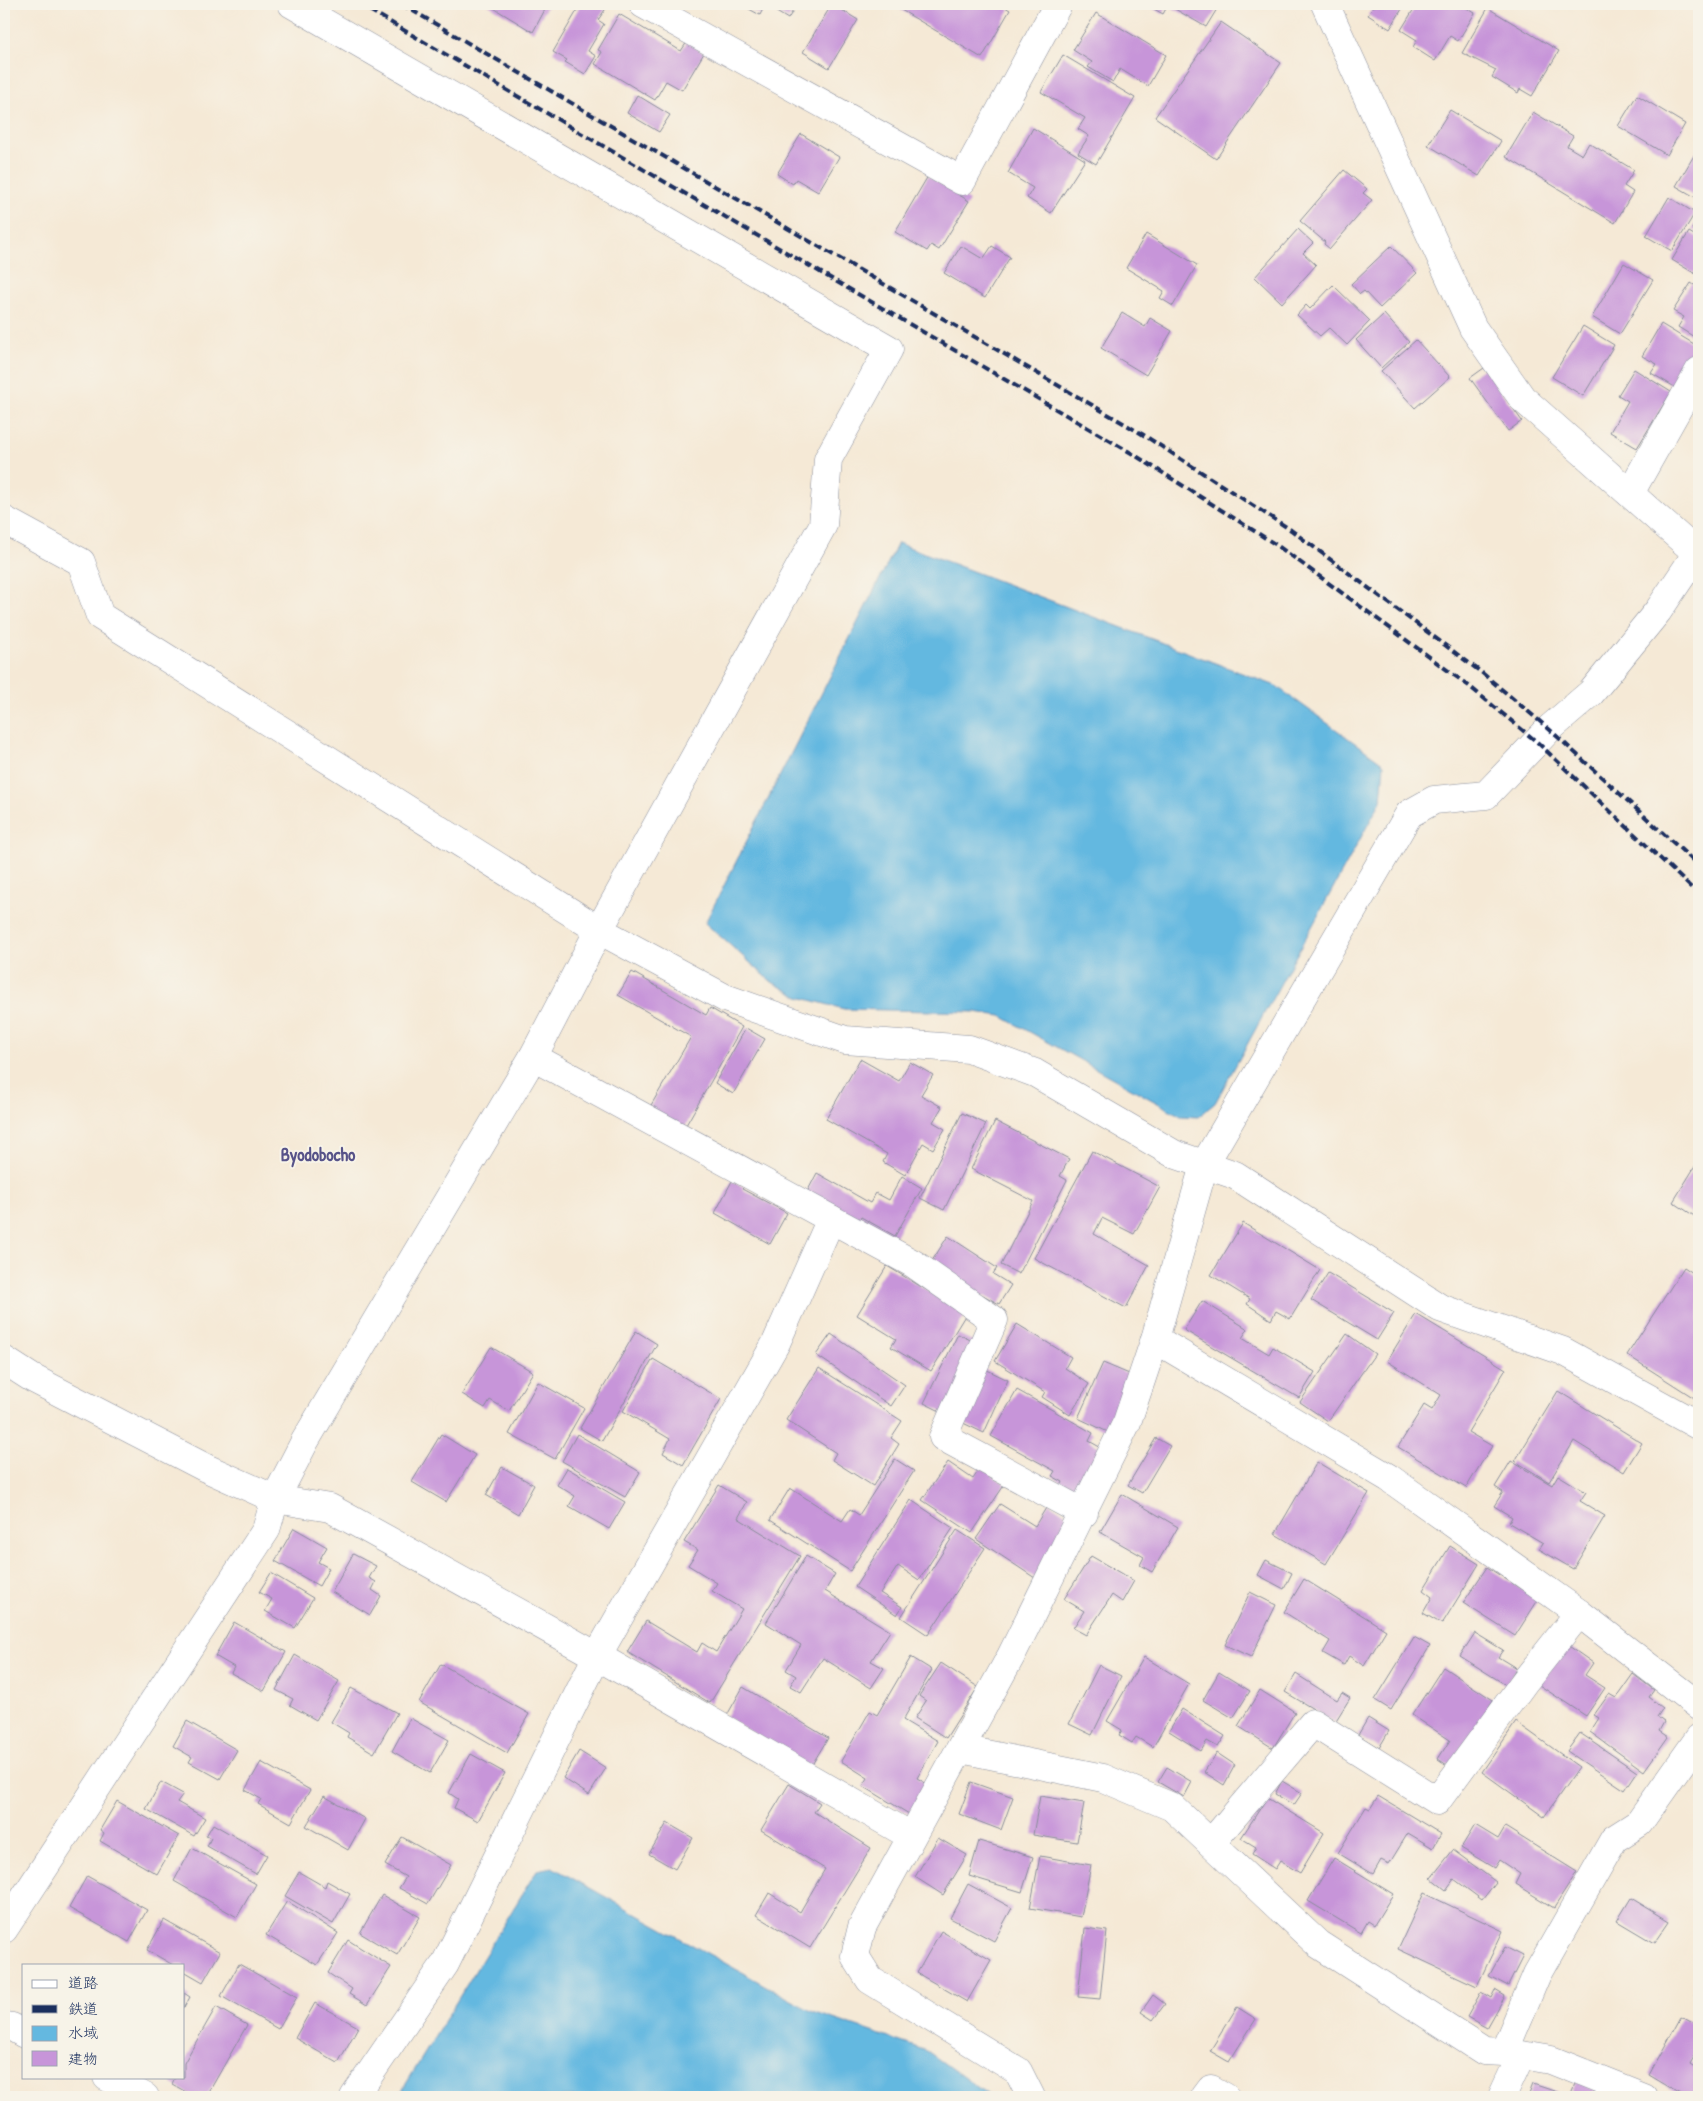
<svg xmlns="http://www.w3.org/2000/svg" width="1703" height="2101" font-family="'Patrick Hand','Klee One',sans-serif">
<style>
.water{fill:#64b8e0;stroke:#40749f}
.building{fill:#c795d9}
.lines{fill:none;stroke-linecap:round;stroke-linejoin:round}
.minor-casing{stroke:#888c9a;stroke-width:29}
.minor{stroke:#fff;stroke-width:28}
.rail{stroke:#1b2f5e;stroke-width:4;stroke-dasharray:8 4;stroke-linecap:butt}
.labels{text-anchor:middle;stroke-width:4;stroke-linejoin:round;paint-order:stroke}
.neighbourhood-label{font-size:18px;font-weight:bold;fill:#575389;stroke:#f7f3e8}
</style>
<rect width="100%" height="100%" fill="#f7f3e8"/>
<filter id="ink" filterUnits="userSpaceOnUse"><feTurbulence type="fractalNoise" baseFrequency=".02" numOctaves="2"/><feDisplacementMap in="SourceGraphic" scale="10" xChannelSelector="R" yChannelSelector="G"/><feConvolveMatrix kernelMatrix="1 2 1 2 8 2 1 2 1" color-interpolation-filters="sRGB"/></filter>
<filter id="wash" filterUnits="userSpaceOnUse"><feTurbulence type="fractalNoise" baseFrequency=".0096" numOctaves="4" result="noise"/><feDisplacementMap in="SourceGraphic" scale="20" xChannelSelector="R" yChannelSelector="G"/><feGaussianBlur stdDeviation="1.12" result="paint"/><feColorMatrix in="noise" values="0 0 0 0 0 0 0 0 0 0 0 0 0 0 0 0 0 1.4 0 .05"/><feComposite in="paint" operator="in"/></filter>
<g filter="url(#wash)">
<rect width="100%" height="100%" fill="#f5e9d6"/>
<g class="water">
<polygon points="898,543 1276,686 1384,764 1381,801 1215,1103 1198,1117 1181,1116 1001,1016 975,1012 844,1009 799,997 772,982 705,923"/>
<polygon points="552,1867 813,2012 927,2051 991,2097 398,2097 537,1870"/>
</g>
<g id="blocks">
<g class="building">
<polygon points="487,4 548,4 533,32"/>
<polygon points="581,4 609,4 598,20 604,24 588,51 596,56 585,74 565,62 567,60 553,52"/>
<polygon points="740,4 797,4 788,19 765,5 760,15"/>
<polygon points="832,4 858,20 829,68 803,52"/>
<polygon points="891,4 1000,4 1010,10 982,58"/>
<polygon points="1145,4 1220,4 1206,27 1168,5 1163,14"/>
<polygon points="1375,4 1405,4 1390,29 1368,15"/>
<polygon points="1417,4 1460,4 1475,13 1458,41 1450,36 1435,61 1413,47 1417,40 1401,30"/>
<polygon points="1488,8 1559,51 1532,96 1520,89 1518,93 1492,77 1496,70 1462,53"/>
<polygon points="1096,13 1166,55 1148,86 1120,69 1113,82 1088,67 1092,62 1073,50"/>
<polygon points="619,14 681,51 687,42 704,53 682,90 666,81 655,100 595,64 602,52 598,50"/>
<polygon points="1221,22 1281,63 1216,159 1155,117"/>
<polygon points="1063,55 1135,98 1096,164 1078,153 1089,136 1078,129 1085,118 1041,92"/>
<polygon points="637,95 670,115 659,132 627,113"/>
<polygon points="1637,95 1685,124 1667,155 1618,126"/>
<polygon points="1450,110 1501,141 1479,176 1428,145"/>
<polygon points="1533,112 1573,136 1567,146 1582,155 1589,143 1634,170 1624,186 1633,192 1615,223 1506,157"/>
<polygon points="1033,128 1085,160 1051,213 1027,198 1033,188 1008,173"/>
<polygon points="801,134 839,157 818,192 796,179 793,184 777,174"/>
<polygon points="1699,147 1699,190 1695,197 1676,186"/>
<polygon points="1344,170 1367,189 1363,193 1372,200 1330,249 1324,244 1325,242 1300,221"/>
<polygon points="928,176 969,201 939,250 931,245 927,251 895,232"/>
<polygon points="1669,197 1695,213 1672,251 1646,236"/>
<polygon points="1699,217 1699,233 1692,229"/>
<polygon points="1298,229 1313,243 1303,253 1316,265 1282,303 1255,277"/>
<polygon points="1689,232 1699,238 1699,276 1672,260"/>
<polygon points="1146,234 1197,265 1173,306 1160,298 1164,291 1126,268"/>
<polygon points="961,246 983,259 992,246 1010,257 985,298 944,273"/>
<polygon points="1391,246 1417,273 1380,308 1364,291 1360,294 1351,284"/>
<polygon points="1624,263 1653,280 1620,334 1592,317"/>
<polygon points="1691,283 1699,288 1699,340 1678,327 1684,317 1673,311"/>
<polygon points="1333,285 1370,321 1347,345 1329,328 1320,336 1297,315 1306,305 1310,309"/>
<polygon points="1122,313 1145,327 1150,318 1172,331 1146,375 1101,348"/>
<polygon points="1384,314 1409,342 1381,368 1356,340"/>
<polygon points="1661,324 1699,347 1699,355 1678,389 1651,373 1657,364 1642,356"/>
<polygon points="1583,326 1614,345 1583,396 1552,377"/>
<polygon points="1416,340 1450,377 1415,408 1381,371"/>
<polygon points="1484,368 1522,421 1508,431 1470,378"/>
<polygon points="1634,369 1671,392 1637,448 1610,432 1628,401 1618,395"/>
<polygon points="632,972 706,1015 710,1008 742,1027 682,1132 647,1112 691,1037 618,995"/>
<polygon points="746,1028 765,1039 733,1094 715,1083"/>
<polygon points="860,1059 899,1081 910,1062 933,1075 921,1095 942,1107 933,1122 945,1129 933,1149 923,1143 905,1175 883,1162 887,1154 826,1119"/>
<polygon points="962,1113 986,1124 944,1210 920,1198"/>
<polygon points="995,1121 1069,1159 1060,1176 1067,1180 1019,1274 1001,1265 1033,1201 971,1169"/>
<polygon points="1092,1151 1160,1187 1134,1234 1102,1218 1094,1234 1149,1265 1126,1308 1034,1258"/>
<polygon points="1699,1160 1699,1219 1673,1202"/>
<polygon points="817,1173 870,1203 876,1193 889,1200 902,1176 922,1188 895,1236 861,1217 858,1223 806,1194"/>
<polygon points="732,1181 744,1187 742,1189 787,1213 770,1244 715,1213"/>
<polygon points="1243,1223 1320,1270 1290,1319 1276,1311 1271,1320 1247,1304 1250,1299 1211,1275"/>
<polygon points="948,1236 997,1268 993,1274 1011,1285 999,1304 983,1295 979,1300 928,1267"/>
<polygon points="887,1266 966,1314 931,1371 891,1347 896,1339 857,1315"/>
<polygon points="1684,1267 1699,1277 1699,1401 1627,1355"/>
<polygon points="1328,1273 1394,1313 1377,1340 1311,1300"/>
<polygon points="1202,1301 1248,1329 1242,1338 1269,1354 1273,1347 1315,1372 1299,1398 1184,1330"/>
<polygon points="1416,1314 1506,1369 1468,1432 1492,1446 1466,1488 1398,1447 1424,1405 1432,1410 1441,1395 1387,1361"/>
<polygon points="1017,1324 1071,1357 1065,1368 1089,1384 1070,1415 1042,1397 1045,1392 995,1361"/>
<polygon points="636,1331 657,1344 602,1441 580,1428"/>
<polygon points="831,1334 905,1385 891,1406 816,1355"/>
<polygon points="958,1334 981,1345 946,1414 924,1403"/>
<polygon points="1347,1334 1375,1354 1328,1421 1300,1402"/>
<polygon points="491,1347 533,1372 509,1411 490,1400 485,1408 462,1394"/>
<polygon points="653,1359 721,1399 683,1465 663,1453 670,1439 623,1411"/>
<polygon points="1103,1363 1134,1376 1108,1432 1078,1418"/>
<polygon points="819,1368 902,1421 891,1438 899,1444 873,1486 832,1460 836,1453 786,1420"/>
<polygon points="983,1368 1008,1380 984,1433 959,1421"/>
<polygon points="538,1382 584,1408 555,1459 509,1434"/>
<polygon points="1017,1390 1093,1433 1089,1441 1105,1450 1076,1502 1058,1492 1063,1482 1052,1476 1055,1471 991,1436"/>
<polygon points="1558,1391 1642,1443 1624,1472 1574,1441 1549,1482 1515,1461"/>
<polygon points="441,1434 475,1455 446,1502 412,1482"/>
<polygon points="577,1434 640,1472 625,1497 562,1461"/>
<polygon points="1156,1438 1170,1446 1142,1493 1128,1485"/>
<polygon points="895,1459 914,1471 850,1571 770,1520 790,1488 842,1521 850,1509 859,1515"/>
<polygon points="1511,1461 1552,1485 1558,1475 1586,1492 1580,1501 1605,1516 1573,1569 1539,1549 1543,1543 1509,1523 1512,1517 1494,1506 1503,1492 1495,1487"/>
<polygon points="948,1462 973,1479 981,1467 1005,1484 972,1533 922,1500"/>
<polygon points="1317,1462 1369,1493 1326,1564 1275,1534"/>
<polygon points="502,1467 534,1485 518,1514 486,1495"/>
<polygon points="567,1468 625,1502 609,1529 569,1506 575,1496 557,1485"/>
<polygon points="719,1485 747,1502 738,1518 800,1556 710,1703 627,1652 646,1621 697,1652 702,1643 716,1652 742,1609 712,1591 717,1583 688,1565 698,1550 684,1542"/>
<polygon points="1122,1494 1178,1527 1152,1572 1140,1565 1144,1557 1100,1532"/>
<polygon points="911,1500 953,1528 919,1580 898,1566 880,1593 902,1607 897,1615 855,1587"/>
<polygon points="1049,1503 1073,1519 1035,1578 976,1539 1000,1504 1035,1526"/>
<polygon points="294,1528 327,1547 318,1562 329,1568 319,1586 275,1561"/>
<polygon points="957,1530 985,1548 928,1635 901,1617"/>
<polygon points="1450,1546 1479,1564 1442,1624 1423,1613 1432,1597 1423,1590"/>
<polygon points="353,1554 376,1566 369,1578 376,1582 372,1590 381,1596 370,1615 332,1592"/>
<polygon points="806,1556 835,1574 825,1591 890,1631 871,1661 884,1668 871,1688 823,1658 801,1692 790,1686 796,1676 786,1670 801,1645 766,1623"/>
<polygon points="1091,1556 1134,1581 1122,1602 1112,1595 1086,1635 1073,1628 1084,1611 1064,1599"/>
<polygon points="1266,1560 1292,1573 1284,1589 1258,1575"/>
<polygon points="1487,1567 1538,1600 1515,1636 1463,1603"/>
<polygon points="271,1573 313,1598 295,1628 265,1611 272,1599 259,1592"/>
<polygon points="1304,1579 1386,1630 1364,1666 1349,1656 1344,1665 1323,1653 1330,1641 1284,1612"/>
<polygon points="1250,1592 1276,1605 1251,1657 1225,1645"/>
<polygon points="234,1622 286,1652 264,1691 231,1673 234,1667 215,1656"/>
<polygon points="1475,1633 1503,1650 1498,1657 1516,1668 1506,1685 1460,1656"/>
<polygon points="1414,1637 1430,1646 1391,1710 1375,1700"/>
<polygon points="1566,1644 1593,1663 1585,1675 1605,1688 1586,1716 1539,1685"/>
<polygon points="295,1655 339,1681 316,1720 290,1705 293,1699 276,1690"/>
<polygon points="911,1657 932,1670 903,1720 938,1741 917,1778 927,1784 909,1814 863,1786 868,1778 841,1761 870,1711 877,1715"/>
<polygon points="1144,1657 1189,1684 1153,1747 1136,1737 1132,1743 1119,1735 1122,1730 1107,1721"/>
<polygon points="941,1663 978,1687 946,1738 915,1718 926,1701 919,1696"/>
<polygon points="441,1664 529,1714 507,1753 419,1702"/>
<polygon points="1099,1665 1121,1676 1092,1735 1069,1724"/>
<polygon points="1443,1667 1493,1700 1450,1767 1438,1759 1450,1740 1412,1715"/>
<polygon points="1219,1672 1250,1691 1233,1718 1203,1700"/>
<polygon points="1296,1674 1337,1700 1342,1693 1350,1698 1335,1722 1285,1692"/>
<polygon points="1633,1674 1654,1690 1649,1697 1663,1708 1657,1717 1664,1722 1659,1731 1668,1737 1644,1771 1590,1732 1599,1718 1594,1715 1609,1694 1616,1698"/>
<polygon points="743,1687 828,1738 810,1768 726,1717"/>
<polygon points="351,1688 397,1713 374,1753 347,1737 349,1733 331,1722"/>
<polygon points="1260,1690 1295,1712 1273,1748 1238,1726"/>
<polygon points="1182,1709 1225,1736 1218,1747 1207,1741 1201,1751 1169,1731"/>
<polygon points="410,1718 449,1740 430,1773 392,1751"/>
<polygon points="1368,1718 1389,1731 1379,1748 1358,1735"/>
<polygon points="187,1721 237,1750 220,1779 189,1762 192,1757 173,1746"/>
<polygon points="1516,1722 1579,1767 1544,1817 1482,1772"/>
<polygon points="1580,1733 1637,1772 1625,1790 1567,1751"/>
<polygon points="579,1751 606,1768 589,1795 563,1778"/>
<polygon points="1217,1753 1235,1765 1224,1785 1204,1772"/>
<polygon points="471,1754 505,1773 478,1821 454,1808 458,1799 449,1793"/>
<polygon points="261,1762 310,1790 291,1823 258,1804 261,1799 245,1790"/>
<polygon points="1167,1767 1192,1782 1184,1797 1158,1782"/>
<polygon points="1282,1781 1302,1793 1294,1805 1275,1794"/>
<polygon points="161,1782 183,1794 177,1802 205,1818 194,1836 146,1809"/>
<polygon points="971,1782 1013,1797 1001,1830 959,1814"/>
<polygon points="789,1784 820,1803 814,1812 871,1848 810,1948 756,1915 769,1893 800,1912 825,1869 761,1830"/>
<polygon points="324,1796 365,1819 348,1850 306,1826"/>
<polygon points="1040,1796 1084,1803 1077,1842 1033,1835"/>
<polygon points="1378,1796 1441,1834 1433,1848 1408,1833 1389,1864 1381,1860 1373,1874 1338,1853 1366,1807 1370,1809"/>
<polygon points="1267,1798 1324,1833 1300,1873 1280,1861 1275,1869 1252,1854 1256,1847 1241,1838"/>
<polygon points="117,1801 179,1836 157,1874 100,1841 104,1833 100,1830"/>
<polygon points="667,1823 693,1838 675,1869 649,1854"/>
<polygon points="213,1824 267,1855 256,1874 207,1846 211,1838 206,1836"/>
<polygon points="1475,1825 1498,1839 1505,1827 1577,1872 1554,1908 1515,1884 1520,1874 1499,1860 1494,1868 1461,1848"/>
<polygon points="402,1837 451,1865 428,1904 399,1888 406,1877 385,1865"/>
<polygon points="938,1838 967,1855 943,1895 915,1877"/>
<polygon points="979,1841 1033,1857 1022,1892 969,1876"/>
<polygon points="192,1848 256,1884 237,1917 174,1881"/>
<polygon points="1453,1850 1496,1882 1482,1900 1454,1879 1446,1890 1431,1878"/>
<polygon points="1040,1856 1091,1865 1081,1917 1030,1908"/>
<polygon points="1334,1858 1393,1894 1374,1925 1368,1921 1361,1933 1308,1901"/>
<polygon points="299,1872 325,1887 327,1881 350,1894 333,1924 285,1896"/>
<polygon points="87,1876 147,1910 129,1942 69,1908"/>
<polygon points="968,1884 1012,1908 994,1941 950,1918"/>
<polygon points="1424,1893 1503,1931 1477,1986 1398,1949"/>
<polygon points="382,1895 420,1917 397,1955 360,1933"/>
<polygon points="1631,1898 1669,1921 1654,1943 1617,1921"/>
<polygon points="287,1901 338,1933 317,1965 266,1935"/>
<polygon points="164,1920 220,1952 203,1982 184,1971 184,1965 173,1965 147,1950"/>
<polygon points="1085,1928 1107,1931 1100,1999 1078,1997"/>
<polygon points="941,1931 991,1960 967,2002 917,1973"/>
<polygon points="348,1940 391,1967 367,2005 349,1994 352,1989 328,1973"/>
<polygon points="1505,1947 1523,1956 1508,1986 1489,1976"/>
<polygon points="239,1964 297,1997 278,2029 221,1996"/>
<polygon points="1699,1987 1699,2000 1694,1996"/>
<polygon points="1495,1990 1505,1996 1487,2028 1467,2017 1481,1992 1491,1998"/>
<polygon points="184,1993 190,1997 184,2008"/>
<polygon points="1153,1995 1165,2004 1153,2020 1141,2012"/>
<polygon points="315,2003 358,2027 338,2063 295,2038"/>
<polygon points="216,2007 247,2025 206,2097 195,2097 172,2084 175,2077 184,2077 184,2063"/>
<polygon points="1237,2007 1256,2019 1229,2062 1210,2051"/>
<polygon points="1681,2017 1699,2027 1699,2046 1690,2062 1699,2068 1699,2097 1686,2097 1649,2075"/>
<polygon points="1576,2082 1611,2097 1570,2097"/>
<polygon points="1533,2084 1563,2094 1562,2097 1528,2097"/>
</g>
</g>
</g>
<g filter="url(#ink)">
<use href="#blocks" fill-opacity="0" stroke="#888c9a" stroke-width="1"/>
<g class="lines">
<defs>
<g id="minor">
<polyline points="643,4 962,181 1058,4"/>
<polyline points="1325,4 1473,328 1522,398 1699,555"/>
<polyline points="1630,493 1699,371"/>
<polyline points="4,520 81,562 100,616 599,930 725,998 845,1040 969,1049 1035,1073 1174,1154 1235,1175 1440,1308 1563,1351 1699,1426"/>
<polyline points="533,1057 831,1219"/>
<polyline points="1155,1339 1389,1478 1579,1613 1699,1706"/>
<polyline points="4,1360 32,1378 206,1468 275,1499 330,1508 597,1656 911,1836"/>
<polyline points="961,1749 1103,1778 1172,1807 1318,1944 1484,2051 1504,2052 1551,2060 1644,2097"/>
<polyline points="1211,1843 1313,1723 1437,1801 1525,1681 1579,1613"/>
<polyline points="4,1929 266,1530 275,1499 305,1441 533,1057 599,930 823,525 828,459 889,349 292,4"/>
<polyline points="4,2026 12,2027 24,2034"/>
<polyline points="1504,2052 1537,1974 1614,1839 1639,1823 1699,1738"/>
<polyline points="107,2077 145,2097"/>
<polyline points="354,2097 445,1964 597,1656 776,1343 831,1219 914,1264 994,1320 943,1437 1084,1513"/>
<polyline points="1031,2097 1018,2071 870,1980 855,1956 862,1927 1011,1656 1127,1422 1155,1339 1204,1165 1409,814 1434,800 1486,795 1549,729 1591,693 1658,611 1697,553"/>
<polyline points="1205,2097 1211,2089 1225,2097"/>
<polyline points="1502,2097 1521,2056"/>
</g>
</defs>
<use href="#minor" class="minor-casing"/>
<use href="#minor" class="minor"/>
<g class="rail">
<polyline points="359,4 1133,454 1278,546 1469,686 1537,742 1699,895"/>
<polyline points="401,4 1142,434 1291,530 1481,672 1549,729 1699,866"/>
</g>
</g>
</g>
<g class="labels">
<g class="neighbourhood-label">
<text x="318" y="1161">Byodobocho</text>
</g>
</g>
<rect width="1703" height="2101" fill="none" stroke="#f7f3e8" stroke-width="20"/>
<rect x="22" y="1964" width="162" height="115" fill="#f7f3e8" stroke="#9fa5b1"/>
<rect x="32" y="1980" width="25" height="8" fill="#ffffff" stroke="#9fa5b1"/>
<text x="68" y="1988" font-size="15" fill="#1b2f5e">道路</text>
<rect x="32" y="2005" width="25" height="8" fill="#1b2f5e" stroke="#9fa5b1"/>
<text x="68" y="2014" font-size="15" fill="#1b2f5e">鉄道</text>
<rect x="32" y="2026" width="25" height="15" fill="#64b8e0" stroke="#9fa5b1"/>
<text x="68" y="2038" font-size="15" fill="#1b2f5e">水域</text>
<rect x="32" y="2051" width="25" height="15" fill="#c795d9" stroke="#9fa5b1"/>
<text x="68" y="2064" font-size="15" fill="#1b2f5e">建物</text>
</svg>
